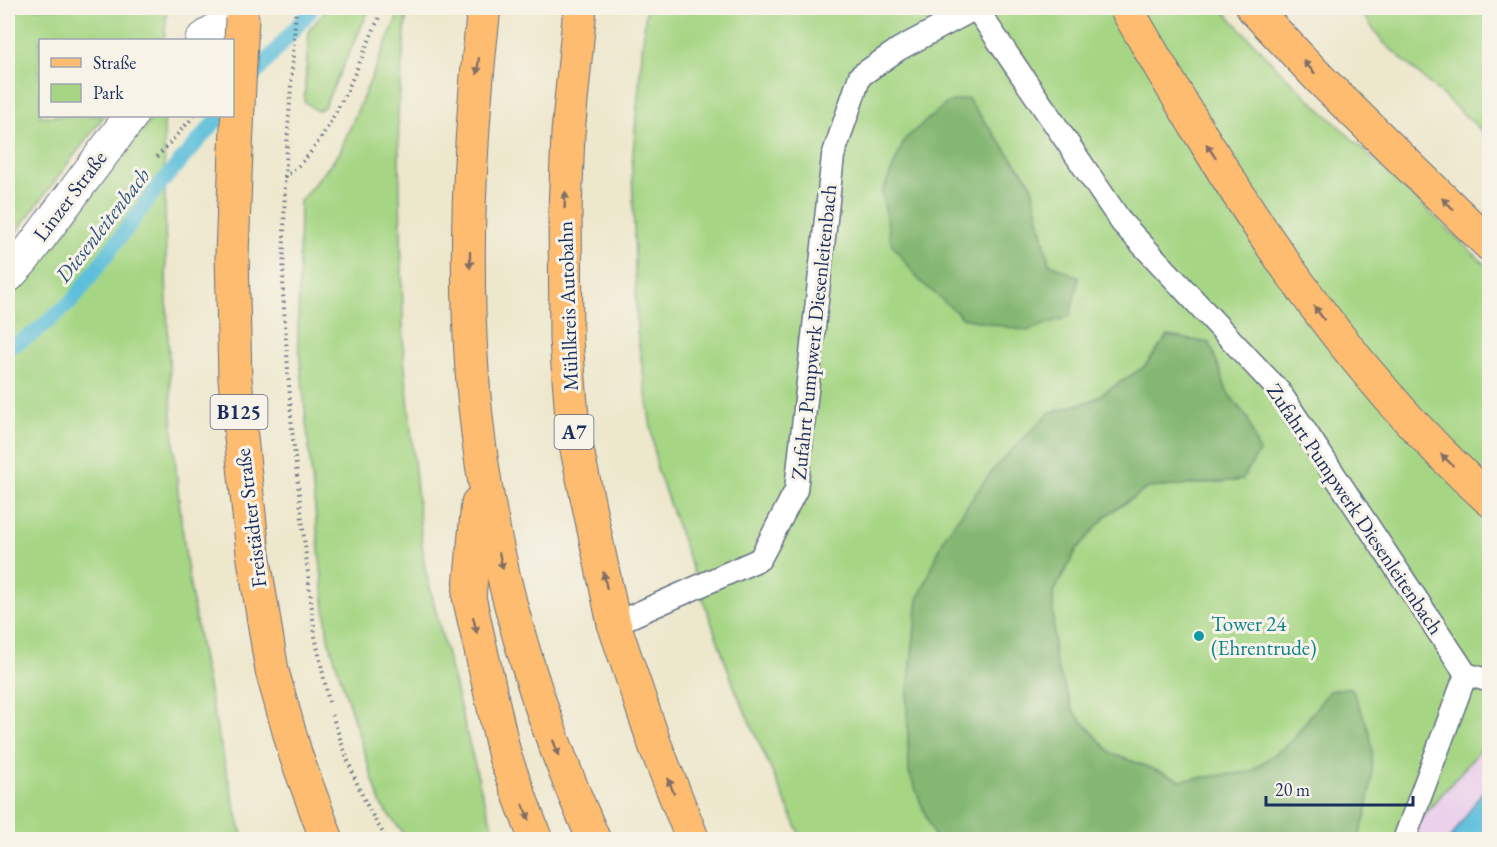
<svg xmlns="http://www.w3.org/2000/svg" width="1497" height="847" font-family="'EB Garamond',serif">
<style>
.built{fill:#ebd1eb}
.green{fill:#a6d684;stroke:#608271;stroke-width:1.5;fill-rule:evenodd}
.forest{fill:#84b772;stroke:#507368;stroke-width:1.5}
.water{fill:#5dbfdb;stroke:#3c779c;stroke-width:1.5}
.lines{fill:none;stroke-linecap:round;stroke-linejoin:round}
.stream{stroke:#5dbfdb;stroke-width:15}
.service-casing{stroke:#646f84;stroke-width:25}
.minor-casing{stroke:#646f84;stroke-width:35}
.primary-casing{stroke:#646f84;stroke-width:35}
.motorway-casing{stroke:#646f84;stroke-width:35}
.path{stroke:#646f84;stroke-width:4;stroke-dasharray:1.5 4.5;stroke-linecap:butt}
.service{stroke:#fff;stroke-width:22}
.minor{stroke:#fff;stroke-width:33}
.primary{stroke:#fdbc70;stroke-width:33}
.motorway{stroke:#fdbc70;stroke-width:33}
.primary-bridge-casing{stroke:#646f84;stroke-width:35;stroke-linecap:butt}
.primary-bridge{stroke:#fdbc70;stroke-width:33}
.oneway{fill:#816e66}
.culture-dot{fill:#0f9aa8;stroke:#f7f3e8;stroke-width:2}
.labels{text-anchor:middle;stroke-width:6;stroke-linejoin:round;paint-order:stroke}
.shield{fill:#f7f3e8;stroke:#5d6a87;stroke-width:1.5}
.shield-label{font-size:20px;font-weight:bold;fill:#1b2f5e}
.street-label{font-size:21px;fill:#1b2f5e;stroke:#f7f3e8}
.culture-label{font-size:21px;fill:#0d838f;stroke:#f7f3e8;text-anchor:start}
.water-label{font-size:22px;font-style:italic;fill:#2c537d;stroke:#f7f3e8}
</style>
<rect width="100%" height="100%" fill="#f7f3e8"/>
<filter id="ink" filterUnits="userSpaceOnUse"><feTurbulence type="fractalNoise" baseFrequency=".0167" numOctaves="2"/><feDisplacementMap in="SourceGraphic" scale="12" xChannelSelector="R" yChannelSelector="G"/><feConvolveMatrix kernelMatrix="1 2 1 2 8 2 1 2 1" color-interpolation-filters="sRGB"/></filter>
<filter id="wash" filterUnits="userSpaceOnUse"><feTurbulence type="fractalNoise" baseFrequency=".008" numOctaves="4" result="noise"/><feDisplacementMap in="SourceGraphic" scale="24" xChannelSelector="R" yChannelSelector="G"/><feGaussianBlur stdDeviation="1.35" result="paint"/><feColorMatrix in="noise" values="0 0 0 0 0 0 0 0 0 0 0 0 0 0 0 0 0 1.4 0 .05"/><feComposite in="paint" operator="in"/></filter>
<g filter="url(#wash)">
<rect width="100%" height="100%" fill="#ede7cc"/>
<polygon class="built" points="1489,740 1489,839 1403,839"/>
<g class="green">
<polygon points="8,8 167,8 165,35 160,40 40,40 40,116 104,116 8,243"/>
<polygon points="328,8 370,8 324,107 317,111 304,101 309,30"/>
<polygon points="401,8 407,8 398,114 404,357 424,564 482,794 497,839 408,839 381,805 328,638 298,340 300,201 339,154"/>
<path d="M646 8H1221L1282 73 1489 268V740L1403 839H1357C1372 809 1372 768 1370 734L1312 713 1291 742 1250 772 1181 780 1111 753 1073 711 1054 658 1053 594 1077 549 1106 515 1148 488 1242 480 1248 419 1227 392 1218 364 1168 336 1144 367 1093 400 1049 413 918 600 907 701 909 772 935 839H802L735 689 657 469 637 331 632 165ZM967 98 1031 183 1049 263Z"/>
<polygon points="1358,8 1489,8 1489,137 1383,42"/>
<path d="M154 116H164C165 234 166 351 176 469 186 591 213 721 243 839H8V294L39 266Z"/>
</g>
<g class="forest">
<polygon points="967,98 1031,183 1049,263 1079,278 1070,316 1027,331 963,318 919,280 891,243 882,193 905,139 947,103"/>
<path d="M1168 336 1210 343 1227 392 1248 419 1259 452 1242 480 1148 488 1107 515 1077 549 1053 594 1054 658 1073 711 1111 753 1181 780 1250 772 1291 742 1329 691 1351 687C1357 702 1366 719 1370 735 1376 762 1369 815 1357 840L935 839 909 772 907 701 918 600 945 536 995 467 1049 413 1093 400 1144 367Z"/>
</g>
<polygon class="water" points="1489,782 1489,839 1450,839"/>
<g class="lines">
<g class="stream">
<polyline points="244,87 313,8"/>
<polyline points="8,348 33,334 72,301 157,188 220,116"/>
</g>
</g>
</g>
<g filter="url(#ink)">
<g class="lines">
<defs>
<g id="service">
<polyline points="976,8 1122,223 1279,391 1466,674 1490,681"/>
<polyline points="614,624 760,559 796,490 833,156 860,76 899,49 976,8"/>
<polyline points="1404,840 1466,674"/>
</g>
<g id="minor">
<polyline points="202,40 225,23 242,19"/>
<polyline points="8,276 22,261 131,116"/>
</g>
<polyline id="primary" points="236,150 232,255 235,379 253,553 272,671 296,756 327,840"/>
<g id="motorway">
<path d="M484 8C467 156 460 315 482 464 501 593 540 720 594 840"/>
<polyline points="580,8 568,133 565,212 566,339 573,431 614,624 655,745 693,840"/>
<path d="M1126 8C1230 188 1333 359 1490 500"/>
<polyline points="1253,8 1321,80 1490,245"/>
<polyline points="478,503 469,597 505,757 536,840"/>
</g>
</defs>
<use href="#service" class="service-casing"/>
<use href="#minor" class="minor-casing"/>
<use href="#primary" class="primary-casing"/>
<use href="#motorway" class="motorway-casing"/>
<g class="path">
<polyline points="296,8 285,178 283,293 292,430 315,636 329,702"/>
<polyline points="157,157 194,116"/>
<path d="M284 177C326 154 363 53 383 8"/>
<path d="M332 715C347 758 361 803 388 840"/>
</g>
<use href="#service" class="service"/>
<use href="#minor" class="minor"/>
<use href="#primary" class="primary"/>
<use href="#motorway" class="motorway"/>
<defs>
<polyline id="primary-bridge" points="236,150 242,19"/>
</defs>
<use href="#primary-bridge" class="primary-bridge-casing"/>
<use href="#primary-bridge" class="primary-bridge"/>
</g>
<defs><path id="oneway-solid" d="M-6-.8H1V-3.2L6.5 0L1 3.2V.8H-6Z" transform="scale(1.5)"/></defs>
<g class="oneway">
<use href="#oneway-solid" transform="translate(478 66) rotate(96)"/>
<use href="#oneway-solid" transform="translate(1309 67) rotate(-133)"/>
<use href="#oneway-solid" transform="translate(1211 151) rotate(-123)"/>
<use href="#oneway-solid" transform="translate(565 200) rotate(-87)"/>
<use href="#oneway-solid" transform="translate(1448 204) rotate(-136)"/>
<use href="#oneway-solid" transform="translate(470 260) rotate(90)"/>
<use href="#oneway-solid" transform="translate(1319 313) rotate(-126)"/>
<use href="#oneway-solid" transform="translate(1447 460) rotate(-136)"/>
<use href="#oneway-solid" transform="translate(501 561) rotate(77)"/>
<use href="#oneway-solid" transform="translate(605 580) rotate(-102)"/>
<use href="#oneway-solid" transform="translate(475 625) rotate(77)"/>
<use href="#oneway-solid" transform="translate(556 748) rotate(70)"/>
<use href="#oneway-solid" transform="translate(671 786) rotate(-111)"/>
<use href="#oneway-solid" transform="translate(526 812) rotate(69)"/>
</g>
</g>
<circle class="culture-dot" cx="1199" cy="636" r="6"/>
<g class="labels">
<g class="shield">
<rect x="210.5" y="395" width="57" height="34" rx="4.5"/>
<rect x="554.5" y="415" width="39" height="34" rx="4.5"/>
</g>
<g class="shield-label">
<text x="239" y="419">B125</text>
<text x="574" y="439">A7</text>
</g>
<g class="street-label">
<text transform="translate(70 196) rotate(-53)" y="7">Linzer Straße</text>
<text transform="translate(568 306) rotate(-92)" y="7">Mühlkreis Autobahn</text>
<text transform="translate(814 332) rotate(-84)" y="7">Zufahrt Pumpwerk Diesenleitenbach</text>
<text transform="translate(1355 509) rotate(56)" y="7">Zufahrt Pumpwerk Diesenleitenbach</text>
<text transform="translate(251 518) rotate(-97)" y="7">Freistädter Straße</text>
</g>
<g class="culture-label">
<text x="1211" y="631">Tower 24<tspan x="1211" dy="24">(Ehrentrude)</tspan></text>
</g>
<g class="water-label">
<text transform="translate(102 225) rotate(-52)" y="8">Diesenleitenbach</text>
</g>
</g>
<rect width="1497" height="847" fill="none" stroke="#f7f3e8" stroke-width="30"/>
<rect x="39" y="39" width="195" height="78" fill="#f7f3e8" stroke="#9fa5b1" stroke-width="1.5"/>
<rect x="51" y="58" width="30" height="9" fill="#fdbc70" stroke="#9fa5b1" stroke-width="1.5"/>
<text x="93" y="69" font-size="18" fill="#1b2f5e">Straße</text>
<rect x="51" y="84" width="30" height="18" fill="#a6d684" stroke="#9fa5b1" stroke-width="1.5"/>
<text x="93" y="99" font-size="18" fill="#1b2f5e">Park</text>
<path d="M1266 796v9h147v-9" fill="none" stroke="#1b2f5e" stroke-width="3"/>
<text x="1275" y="796" font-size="18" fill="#1b2f5e" stroke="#f7f3e8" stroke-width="4.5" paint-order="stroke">20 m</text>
</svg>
